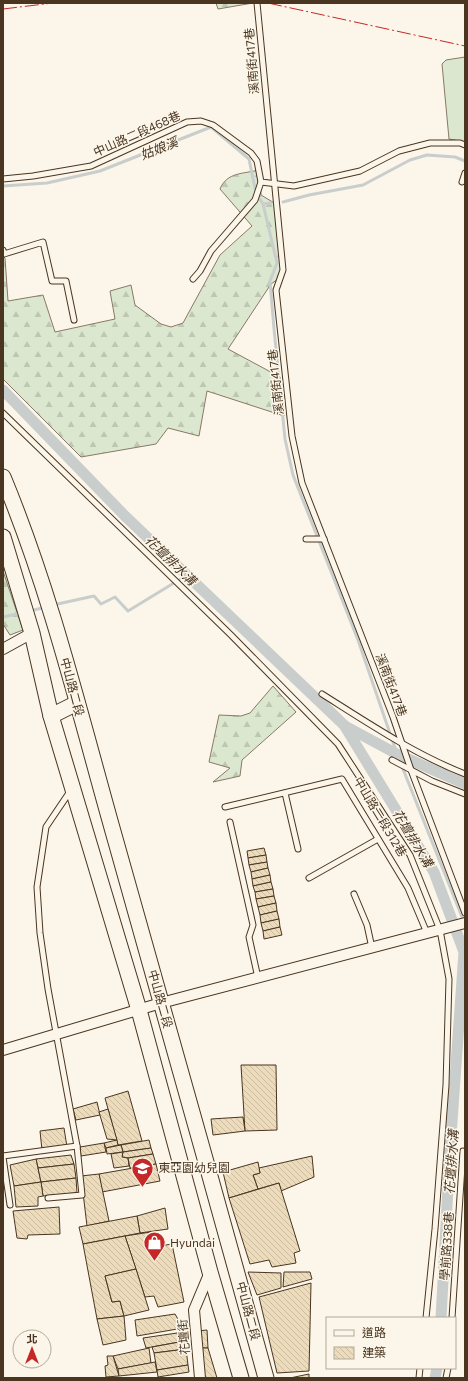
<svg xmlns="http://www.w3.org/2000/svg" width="468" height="1381" font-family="Commissioner,'Noto Sans TC',sans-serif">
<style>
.grass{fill:#dce7d0;stroke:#887966}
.forest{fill:url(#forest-firs);stroke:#887966}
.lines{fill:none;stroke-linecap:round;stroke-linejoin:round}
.stream{stroke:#c9cecd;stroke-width:3}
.canal{stroke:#c9cecd;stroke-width:11}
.building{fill:url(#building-back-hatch);stroke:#4a3520}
.service-casing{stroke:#4a3520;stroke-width:7}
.minor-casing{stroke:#4a3520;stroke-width:12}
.primary-casing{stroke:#4a3520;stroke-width:17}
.service{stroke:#fbf6e9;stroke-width:5}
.minor{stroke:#fbf6e9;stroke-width:10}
.primary{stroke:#fbf6e9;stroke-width:15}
.power{stroke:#c62828;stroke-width:1;stroke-dasharray:14 3 2 3;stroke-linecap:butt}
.labels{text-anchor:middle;stroke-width:3;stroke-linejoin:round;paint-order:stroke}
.street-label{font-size:12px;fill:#4a3520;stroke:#fbf6e9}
.poi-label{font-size:12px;fill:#4a3520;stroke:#fbf6e9;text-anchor:start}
.water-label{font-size:13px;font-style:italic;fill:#4a3520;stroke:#fbf6e9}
</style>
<defs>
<pattern id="forest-firs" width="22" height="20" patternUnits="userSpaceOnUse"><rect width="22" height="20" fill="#dce7d0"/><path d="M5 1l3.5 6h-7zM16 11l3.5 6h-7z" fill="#bec7b2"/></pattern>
<pattern id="building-back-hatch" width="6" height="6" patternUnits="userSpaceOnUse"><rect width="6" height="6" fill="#ecdcbc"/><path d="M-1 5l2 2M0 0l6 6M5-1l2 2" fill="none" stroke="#ccbda1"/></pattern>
</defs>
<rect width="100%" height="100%" fill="#fbf6e9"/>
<polygon class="grass" points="465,57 465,142 449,139 442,64 446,60"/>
<g class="forest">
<polygon points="216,3 253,3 218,9"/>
<path d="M259 170 261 195 276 204 281 277 271 284 228 349 280 377 284 416 207 391 199 436 168 428 156 444 81 457 3 379V256L5 258 8 301 43 295 55 332 115 319 110 291 131 285 135 305 161 324 171 327 183 323 220 255 252 226 220 189C227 172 243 174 259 170Z"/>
<polygon points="3,571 23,630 10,635 3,624"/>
<polygon points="273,686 296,712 242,760 240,776 213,782 230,768 209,762 219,715 241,716 250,713"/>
</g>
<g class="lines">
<g class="stream">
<polyline points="3,186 47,183 100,171 211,127 249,159 256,193 263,204 271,203"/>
<polyline points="283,202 309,195 363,185 410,160 427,155 455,157 465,161"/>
<polyline points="263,204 277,263 270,281 274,329 285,439 293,475 358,640 397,754 464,922"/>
<polyline points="53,605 94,596 101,604 115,597 128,611 187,575"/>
<polyline points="30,611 46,607"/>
<polyline points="3,617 21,613"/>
<polyline points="463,973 465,976"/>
</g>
<g class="canal">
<polyline points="3,390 125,516 344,725 434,872 464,952 450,1150 441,1318"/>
<polyline points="345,726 397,754 465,784"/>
<polyline points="435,1378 437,1368"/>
</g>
</g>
<g class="building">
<polygon points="264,848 266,855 248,858 247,851"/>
<polygon points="266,855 267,862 249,865 248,858"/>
<polygon points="267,862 268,868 251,872 249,865"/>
<polygon points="268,868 270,875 252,879 251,872"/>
<polygon points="270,875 271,882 253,886 252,879"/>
<polygon points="271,882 273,889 255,892 253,886"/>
<polygon points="273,889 274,896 256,899 255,892"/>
<polygon points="274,896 276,903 258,907 256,899"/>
<polygon points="276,903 277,911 260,915 258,907"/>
<polygon points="277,911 279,919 261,923 260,915"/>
<polygon points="279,919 280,927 263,931 261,923"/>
<polygon points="280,927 282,935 264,939 263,931"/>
<polygon points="241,1065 276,1065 277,1130 245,1131"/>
<polygon points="128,1091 142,1141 118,1145 105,1098"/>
<polygon points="97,1102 100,1115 76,1120 73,1109"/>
<polygon points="108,1109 117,1140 107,1139 99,1112"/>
<polygon points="243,1117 245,1131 213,1135 211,1119"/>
<polygon points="64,1128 67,1147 42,1150 40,1131"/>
<polygon points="117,1140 118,1145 106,1148 104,1143"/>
<polygon points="149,1140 151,1148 123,1152 121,1145"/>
<polygon points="104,1143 106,1152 81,1156 80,1147"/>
<polygon points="121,1145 123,1152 107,1154 106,1148"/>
<polygon points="151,1148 153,1154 128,1158 122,1157 123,1152"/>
<polygon points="123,1152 122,1157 128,1158 129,1166 114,1168 111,1154"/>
<polygon points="153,1154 156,1164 130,1168 128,1158"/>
<polygon points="71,1155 74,1164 38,1168 36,1159"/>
<polygon points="312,1156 314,1177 281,1191 279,1183 258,1189 253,1175 260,1173 259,1168"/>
<polygon points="36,1159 41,1182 14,1186 10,1165"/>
<polygon points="258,1162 260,1173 253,1175 258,1189 229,1198 223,1172"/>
<polygon points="74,1164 76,1178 41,1182 38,1168"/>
<polygon points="156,1164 160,1181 102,1192 99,1174"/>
<polygon points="99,1174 109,1221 87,1226 81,1176"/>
<polygon points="76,1178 77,1193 43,1196 41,1182"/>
<polygon points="41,1182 43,1196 38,1197 38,1206 16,1207 14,1186"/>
<polygon points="279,1183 300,1251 294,1253 296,1263 272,1267 269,1260 250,1264 229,1198"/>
<polygon points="59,1207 60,1234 28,1235 27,1239 17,1238 13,1211"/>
<polygon points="165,1208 168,1229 140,1233 137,1216"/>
<polygon points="137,1216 140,1233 83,1244 79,1227"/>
<polygon points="151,1232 154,1247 172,1244 184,1302 158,1307 154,1296 145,1297 125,1236"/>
<polygon points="125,1236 136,1269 105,1276 112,1302 120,1301 124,1316 97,1319 83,1244"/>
<polygon points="136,1269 149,1310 124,1316 120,1301 112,1302 105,1276"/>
<polygon points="248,1272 281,1273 281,1288 257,1295"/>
<polygon points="284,1272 310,1272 312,1279 283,1287"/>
<polygon points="311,1283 309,1371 277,1373 259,1297"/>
<polygon points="175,1314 183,1328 137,1336 135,1320"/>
<polygon points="124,1316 126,1340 103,1345 97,1319"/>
<polygon points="207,1330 208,1348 199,1348 197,1331"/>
<polygon points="184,1332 185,1341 146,1348 143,1338"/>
<polygon points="185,1341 186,1349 154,1353 152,1347"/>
<polygon points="149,1348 151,1363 118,1369 113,1356"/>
<polygon points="199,1348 208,1348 217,1378 202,1378"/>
<polygon points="186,1349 188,1365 157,1370 154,1353"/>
<polygon points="107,1356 113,1356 119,1376 106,1377 105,1366 108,1365"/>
<polygon points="155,1362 157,1372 119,1376 118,1369"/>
<polygon points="188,1365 189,1372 158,1377 157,1370"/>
<polygon points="309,1374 309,1378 290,1378"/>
</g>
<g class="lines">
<defs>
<g id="service">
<polyline points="257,3 283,270 276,290 292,436 302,483 393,717 411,770 465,913"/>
<polyline points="3,179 33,176 91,166 187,122 201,121 213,125 251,153 257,161 261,182 294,186 360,171 399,151 430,143 460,143 465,145"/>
<polyline points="462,182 465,173"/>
<polyline points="3,250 4,254 43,242 52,281 66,281 74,320"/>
<polyline points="193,279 200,271 211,251 255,200 261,182"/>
<polyline points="3,413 231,635 338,744 410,855 440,930 449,979 446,1085 435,1229 426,1318"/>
<polyline points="306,539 324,539"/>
<path d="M322 694C368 723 414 754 465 774"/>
<polyline points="392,760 432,781 465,794"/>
<polyline points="285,793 298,849"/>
<polyline points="225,807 342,779 408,888 427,933"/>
<polyline points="230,822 253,925 249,937 258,978"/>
<polyline points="309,878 378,839"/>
<polyline points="354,894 367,925 372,948"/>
<polyline points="3,1156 77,1146"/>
<polyline points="3,1157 10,1205"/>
<polyline points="48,1198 82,1195 77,1146 48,989 40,933 37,887 46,827 71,790"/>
<polyline points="452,1318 463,1151"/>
<polyline points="419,1378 420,1368"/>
<polyline points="446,1378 448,1368"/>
</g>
<g id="minor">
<polyline points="3,649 32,633"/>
<polyline points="3,1050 161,1003 465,923"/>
<polyline points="200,1378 194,1310 210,1272"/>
</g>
<g id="primary">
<path d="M3 477C52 595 81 719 116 842 166 1021 217 1199 266 1378"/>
<polyline points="3,537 32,633 51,716 139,1010 210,1272 241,1378"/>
<polyline points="51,716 77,703"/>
</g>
</defs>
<use href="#service" class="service-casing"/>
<use href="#minor" class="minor-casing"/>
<use href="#primary" class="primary-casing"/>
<use href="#service" class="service"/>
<use href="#minor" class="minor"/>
<use href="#primary" class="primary"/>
<g class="power">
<polyline points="268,3 465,46"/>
<polyline points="3,9 53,3"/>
</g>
</g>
<defs>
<symbol id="school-pin" viewBox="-11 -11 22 30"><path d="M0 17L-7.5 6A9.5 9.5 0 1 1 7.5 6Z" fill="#c62828" stroke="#fbf6e9"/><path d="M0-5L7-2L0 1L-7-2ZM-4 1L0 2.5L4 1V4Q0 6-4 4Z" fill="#fff"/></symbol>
<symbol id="shop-pin" viewBox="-11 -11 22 30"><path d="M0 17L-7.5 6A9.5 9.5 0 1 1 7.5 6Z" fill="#c62828" stroke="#fbf6e9"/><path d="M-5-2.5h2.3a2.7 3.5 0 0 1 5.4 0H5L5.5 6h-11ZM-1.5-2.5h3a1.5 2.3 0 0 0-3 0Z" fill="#fff"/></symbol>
</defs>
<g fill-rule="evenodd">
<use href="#school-pin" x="130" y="1156" width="25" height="34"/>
<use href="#shop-pin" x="142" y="1230" width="25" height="34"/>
</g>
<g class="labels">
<g class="street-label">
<text transform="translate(252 61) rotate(-95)" y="4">溪南街417巷</text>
<text transform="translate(137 134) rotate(-24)" y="4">中山路二段468巷</text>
<text transform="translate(276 382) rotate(-96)" y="4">溪南街417巷</text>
<text transform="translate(391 685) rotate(69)" y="4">溪南街417巷</text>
<text transform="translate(72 687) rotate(75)" y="4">中山路二段</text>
<text transform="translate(380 817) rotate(59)" y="4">中山路二段312巷</text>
<text transform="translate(160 999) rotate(74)" y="4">中山路二段</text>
<text transform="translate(447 1246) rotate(-86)" y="4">學前路338巷</text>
<text transform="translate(248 1311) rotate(75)" y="4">中山路二段</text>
<text transform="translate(184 1337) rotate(-95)" y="4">花壇街</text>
</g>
<g class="poi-label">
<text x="158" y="1172">東亞園幼兒園</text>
<text x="170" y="1247">Hyundai</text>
</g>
<g class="water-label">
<text transform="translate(159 148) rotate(-21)" y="5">姑娘溪</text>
<text transform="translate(171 560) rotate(44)" y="5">花壇排水溝</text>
<text transform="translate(413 838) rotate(59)" y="5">花壇排水溝</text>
<text transform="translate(451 1162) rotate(-86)" y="5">花壇排水溝</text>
</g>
</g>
<rect width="468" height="1381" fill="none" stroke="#4a3520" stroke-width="8"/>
<rect x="326" y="1317" width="130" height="52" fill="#fbf6e9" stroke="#b4a999"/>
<rect x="334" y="1330" width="20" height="6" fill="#fbf6e9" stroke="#b4a999"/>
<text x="362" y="1337" font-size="12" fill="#4a3520">道路</text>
<rect x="334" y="1347" width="20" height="12" fill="url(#building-back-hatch)" stroke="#b4a999"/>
<text x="362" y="1357" font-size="12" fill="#4a3520">建築</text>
<g transform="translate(32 1349)"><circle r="19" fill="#fbf6e9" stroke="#b4a999"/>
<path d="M0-3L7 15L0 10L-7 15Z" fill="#c62828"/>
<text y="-6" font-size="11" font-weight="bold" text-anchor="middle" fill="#4a3520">北</text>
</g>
</svg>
